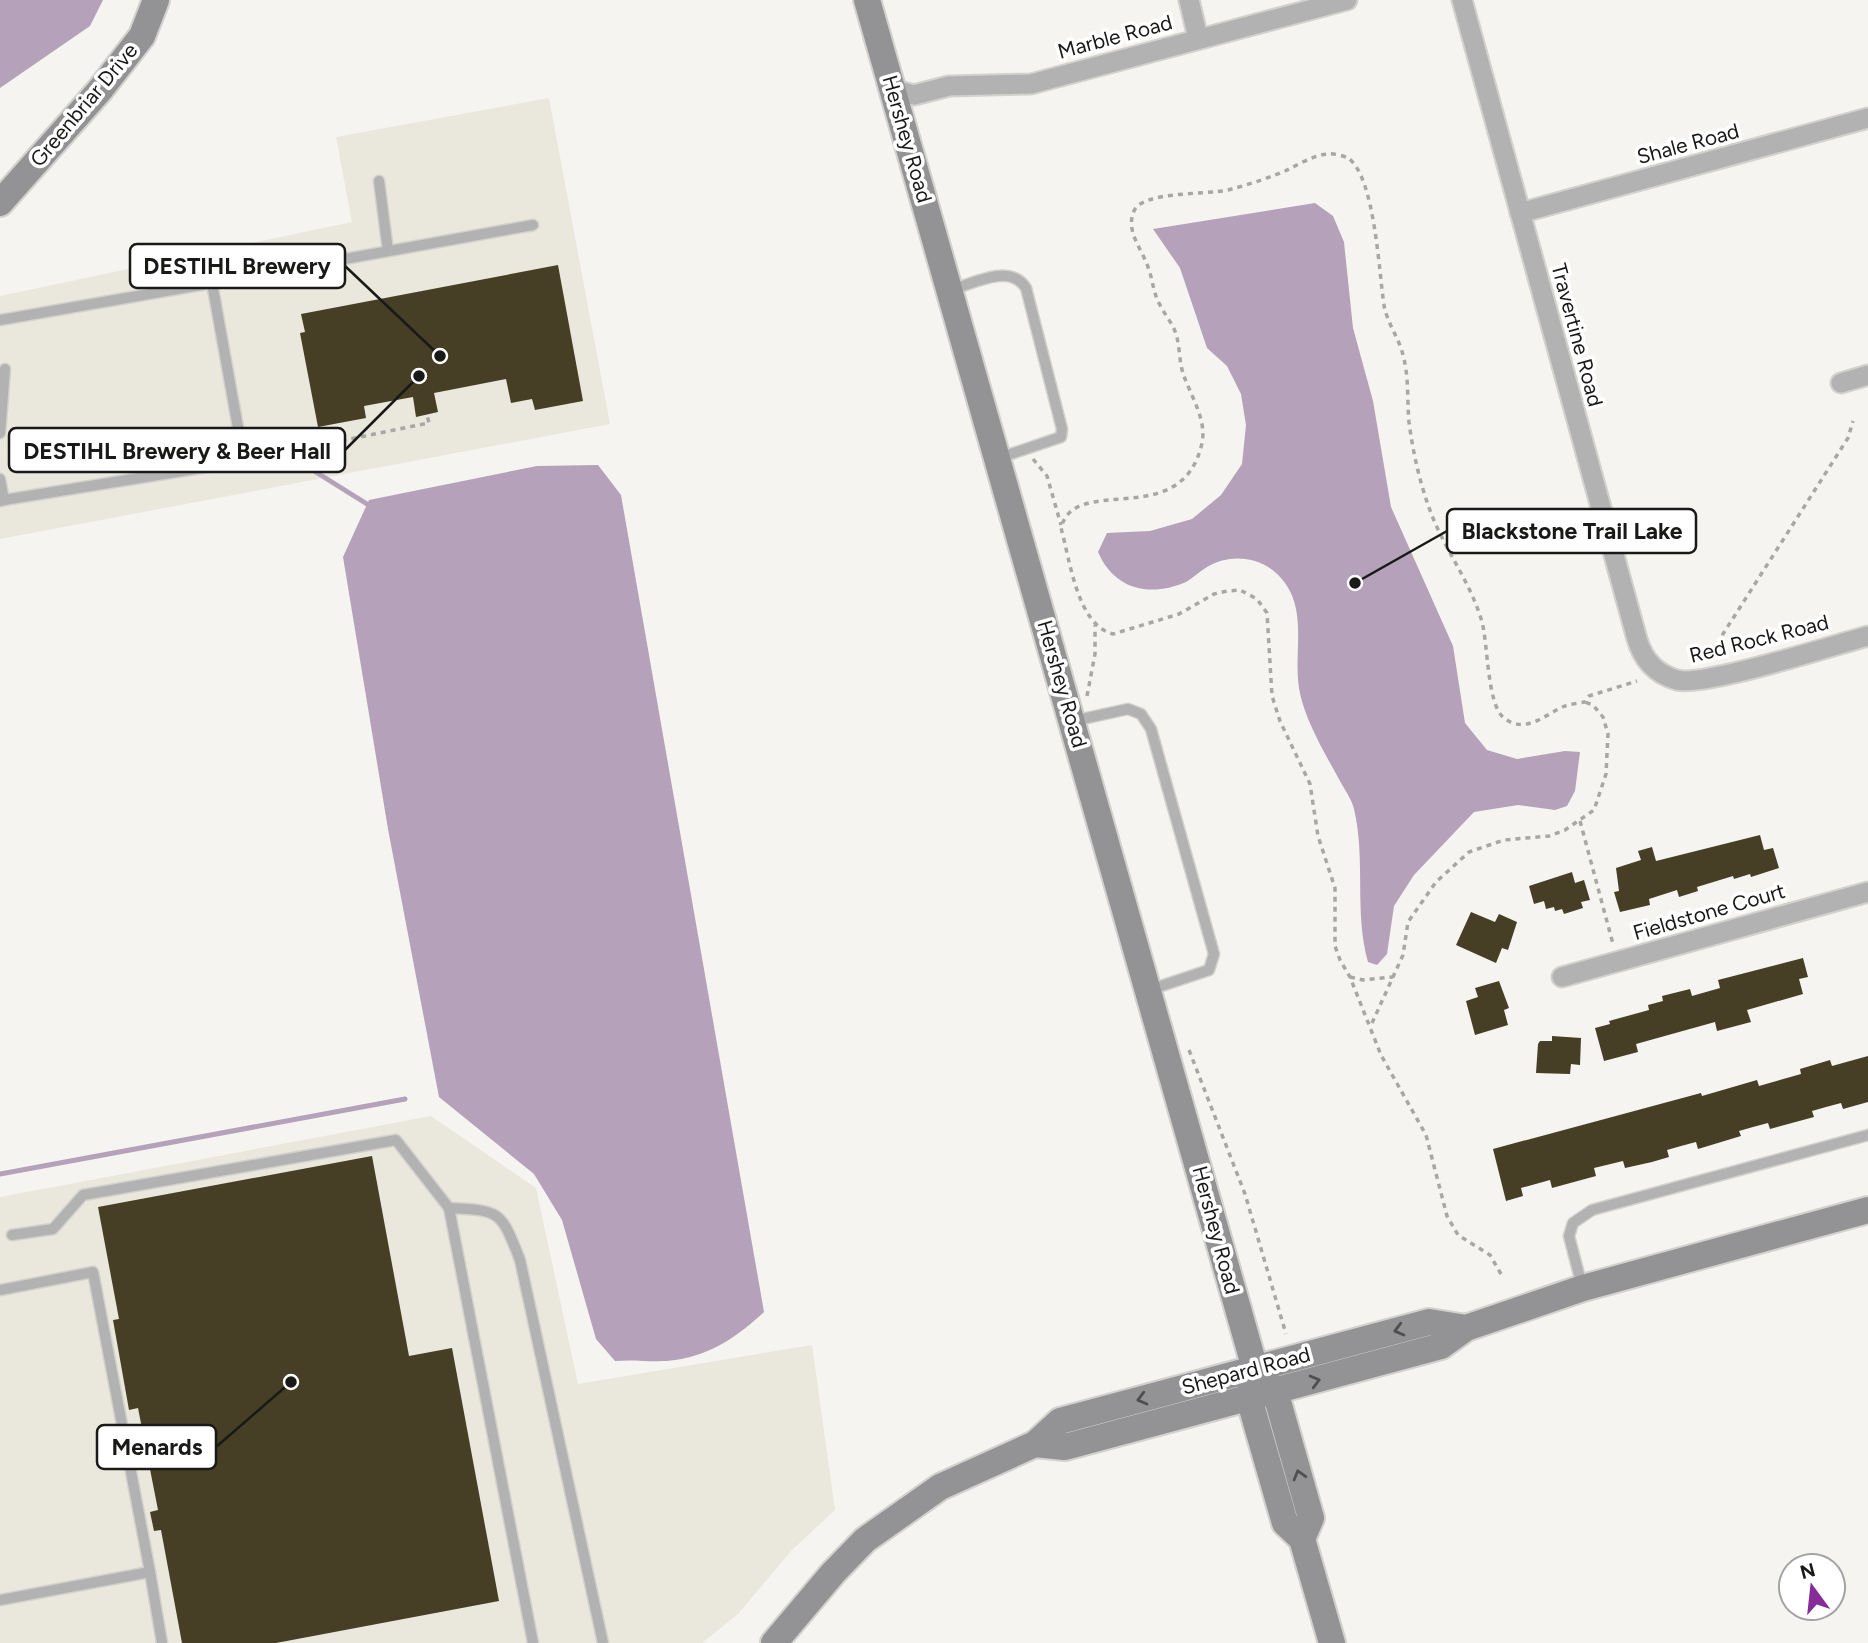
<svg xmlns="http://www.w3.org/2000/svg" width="1868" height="1643" font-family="Figtree,sans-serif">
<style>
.built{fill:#eae7dc}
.water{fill:#b5a1b9}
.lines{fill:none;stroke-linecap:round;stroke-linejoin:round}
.stream{stroke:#b5a1b9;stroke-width:5}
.building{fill:#463f26}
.lane-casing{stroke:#d2d1cd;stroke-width:13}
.street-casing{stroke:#d2d1cd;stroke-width:23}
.secondary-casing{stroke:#d2d1cd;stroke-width:30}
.path{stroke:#a7a7a4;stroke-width:3.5;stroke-dasharray:5 5;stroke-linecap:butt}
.lane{stroke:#b3b2b3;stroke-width:10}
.street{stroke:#b3b2b3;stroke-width:19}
.secondary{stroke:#939294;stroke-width:26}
.oneway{stroke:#504f50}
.labels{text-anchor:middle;stroke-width:7;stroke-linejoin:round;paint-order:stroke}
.street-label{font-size:21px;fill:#191918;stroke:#fff}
.leader{fill:none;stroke:#191918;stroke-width:2.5}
.callout-dot{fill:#191918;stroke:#fff;stroke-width:2.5}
.callout{fill:#fff;stroke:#191918;stroke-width:2.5}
.callout-label{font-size:23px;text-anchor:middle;font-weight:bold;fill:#191918}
</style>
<rect width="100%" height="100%" fill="#f5f4f0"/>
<g class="built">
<polygon points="549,98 610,424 0,539 0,296 352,222 336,137"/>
<polygon points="431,1116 536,1188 578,1384 812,1345 835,1510 792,1550 738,1614 702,1643 0,1643 0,1197"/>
</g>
<g class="water">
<polygon points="0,0 103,0 90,26 0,88"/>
<path d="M1315 203 1333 216 1344 242 1353 328 1373 401 1391 507 1453 646 1465 723 1487 750 1517 759 1565 751 1580 752 1575 791 1567 806 1555 810 1518 805 1474 812 1414 875 1394 906 1387 954 1377 965 1368 962C1354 912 1366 859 1354 809 1352 800 1345 790 1340 781 1324 751 1300 713 1298 679 1295 643 1308 602 1276 573 1257 556 1229 554 1207 567 1200 571 1193 578 1186 582 1149 598 1114 589 1098 552L1107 533 1150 531 1192 519 1221 495 1242 464 1246 425 1241 394 1227 366 1207 348 1180 268 1153 229Z"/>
<path d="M598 465 621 495 764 1312C738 1336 711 1355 675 1360 656 1363 635 1359 615 1361L596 1339 562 1220 534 1174 439 1097 388 829 343 557 369 500 537 466Z"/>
</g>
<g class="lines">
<g class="stream">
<polyline points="287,454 367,504"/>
<polyline points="0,1174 405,1099"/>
</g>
</g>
<g class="building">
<polygon points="558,265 583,401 535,410 532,399 511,403 506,379 434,393 438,412 416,417 413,397 364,406 366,418 318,427 300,333 305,332 301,314"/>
<polygon points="1760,835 1764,850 1773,848 1779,868 1751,877 1750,874 1734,879 1733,876 1697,887 1698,891 1679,897 1677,890 1649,899 1650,905 1620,912 1614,892 1619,891 1616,868 1641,860 1638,851 1652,847 1656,861"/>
<polygon points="1572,872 1575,883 1584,880 1590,900 1581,902 1583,908 1564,914 1562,909 1555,911 1554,907 1546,909 1544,901 1534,904 1529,886"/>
<polygon points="1471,912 1495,922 1499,914 1517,922 1508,950 1502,948 1496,963 1456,945"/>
<polygon points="1803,958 1808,977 1799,979 1803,994 1747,1010 1751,1022 1717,1031 1715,1022 1636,1044 1638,1052 1604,1061 1595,1028 1610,1024 1609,1021 1649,1010 1648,1005 1663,1001 1662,996 1690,989 1692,996 1720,988 1718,980"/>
<polygon points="1499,981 1509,1008 1504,1010 1508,1025 1475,1035 1466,1001 1478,997 1475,988"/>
<polygon points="1552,1036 1581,1038 1580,1065 1571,1064 1570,1074 1536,1073 1538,1044 1540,1041 1552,1041"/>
<polygon points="1868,1056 1868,1102 1843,1109 1841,1103 1826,1107 1812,1111 1814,1117 1770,1129 1768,1123 1753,1127 1739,1131 1741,1136 1698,1149 1696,1142 1681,1146 1667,1150 1669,1157 1652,1162 1625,1168 1623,1161 1594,1168 1596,1176 1552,1188 1550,1180 1521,1188 1523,1196 1506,1201 1493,1149 1701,1093 1702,1096 1757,1080 1759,1086 1801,1074 1800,1069 1830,1060 1832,1066"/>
<polygon points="372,1156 409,1356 452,1348 499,1601 276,1643 182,1643 161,1530 154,1531 150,1512 158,1510 138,1408 129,1410 113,1320 119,1319 98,1207"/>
</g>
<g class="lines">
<defs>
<g id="lane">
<polyline points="379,181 388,251"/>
<polyline points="212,283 533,225"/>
<path d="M951 290C974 283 1010 263 1026 288L1062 429 1061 437 999 458"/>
<polyline points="0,320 212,283 244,461 4,500"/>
<polyline points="0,433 5,369"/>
<polyline points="0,479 4,500 1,501"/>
<polyline points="1073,721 1128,709 1141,714 1151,729 1214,954 1209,970 1149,990"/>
<path d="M449 1208C502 1210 501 1212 520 1260L603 1643"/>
<polyline points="12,1235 53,1229 83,1195 396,1140 449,1208 533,1643"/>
<polyline points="1582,1286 1569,1236 1573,1223 1592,1210 1868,1135"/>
<polyline points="0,1290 93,1272 150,1572 0,1600"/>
<polyline points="150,1572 162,1643"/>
</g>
<g id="street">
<polyline points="1189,0 1198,38"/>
<path d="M1462 0 1637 639C1643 660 1656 674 1677 680 1704 687 1834 645 1868 636"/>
<polyline points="894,90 914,95 949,86 1031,84 1347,0"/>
<polyline points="1520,213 1868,118"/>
<polyline points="1841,383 1868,375"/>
<polyline points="1562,977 1868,892"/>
</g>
<g id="secondary">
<polyline points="867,0 1248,1344 1255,1369 1275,1391 1311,1518 1302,1539"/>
<polyline points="0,203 100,90 142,36 156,0"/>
<polyline points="1253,1382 1249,1398 1285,1523 1302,1539 1332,1643"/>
<polyline points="1035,1444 1065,1447 1441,1346 1466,1328 1583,1288 1868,1210"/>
<polyline points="774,1643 833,1573 865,1540 940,1487 1035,1444 1060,1421 1429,1322 1466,1328"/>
</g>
</defs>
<use href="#lane" class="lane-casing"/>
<use href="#street" class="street-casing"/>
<use href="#secondary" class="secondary-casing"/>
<g class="path">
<polyline points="252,437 330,443 429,423 427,415"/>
<polyline points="1033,459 1047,476 1061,525"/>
<polyline points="1715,654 1723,634 1848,438 1853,421"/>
<polyline points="1087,696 1095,654 1095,625"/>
<polyline points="1580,821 1613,944"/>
<polyline points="1350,977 1363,980 1393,977"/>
<polyline points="1372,1023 1403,955 1408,922 1436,882 1469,852 1504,840 1549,836 1565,830 1594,810 1606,774 1608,734 1603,717 1593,705 1585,702"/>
<polyline points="1189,1050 1245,1194 1286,1334"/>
<path d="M1501 1274 1490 1255 1458 1235 1447 1216 1426 1135 1381 1055 1350 977 1340 960 1335 946V888L1318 836 1310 784 1280 721 1272 696 1267 613 1257 599 1240 590 1227 591 1214 594 1179 614 1113 634C1077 625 1070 560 1061 528 1075 472 1182 533 1202 443 1207 419 1190 395 1183 373 1179 361 1180 347 1176 334 1173 324 1165 315 1160 305 1153 293 1153 280 1148 267 1142 249 1125 231 1134 211 1142 191 1205 195 1228 190 1247 185 1266 179 1285 171 1298 165 1313 155 1328 154 1333 153 1344 156 1348 158 1375 176 1379 274 1384 305 1387 323 1399 338 1403 355 1409 376 1407 400 1409 422 1413 453 1420 484 1431 513 1445 550 1471 583 1482 622 1488 644 1487 705 1504 718 1526 735 1545 714 1565 706 1571 704 1579 703 1585 702L1589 696 1637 681"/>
</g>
<use href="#lane" class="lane"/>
<use href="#street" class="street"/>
<use href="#secondary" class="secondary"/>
</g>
<defs><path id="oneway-chevron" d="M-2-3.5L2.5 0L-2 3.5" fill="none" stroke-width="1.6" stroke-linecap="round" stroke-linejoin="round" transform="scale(1.75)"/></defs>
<g class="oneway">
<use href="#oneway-chevron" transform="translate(1399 1330) rotate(165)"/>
<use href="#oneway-chevron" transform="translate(1315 1381) rotate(-15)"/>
<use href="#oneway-chevron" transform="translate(1142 1399) rotate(165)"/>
<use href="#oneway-chevron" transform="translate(1299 1475) rotate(-106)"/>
</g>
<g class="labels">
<g class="street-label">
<text transform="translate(1115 37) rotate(-15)" y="7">Marble Road</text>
<text transform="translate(84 105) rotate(-50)" y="7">Greenbriar Drive</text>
<text transform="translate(907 139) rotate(74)" y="7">Hershey Road</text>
<text transform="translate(1688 144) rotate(-15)" y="7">Shale Road</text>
<text transform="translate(1577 335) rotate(75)" y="7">Travertine Road</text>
<text transform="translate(1759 639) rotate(-14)" y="7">Red Rock Road</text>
<text transform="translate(1062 684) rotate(74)" y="7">Hershey Road</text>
<text transform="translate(1709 912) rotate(-16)" y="7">Fieldstone Court</text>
<text transform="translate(1216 1230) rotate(75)" y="7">Hershey Road</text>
<text transform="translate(1246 1371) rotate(-15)" y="7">Shepard Road</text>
</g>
</g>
<path class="leader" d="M440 356L345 266M419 376L345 450M1355 583L1447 531M291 1382L216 1447"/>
<g class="callout-dot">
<circle cx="440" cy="356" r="7"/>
<circle cx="419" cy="376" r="7"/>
<circle cx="1355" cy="583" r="7"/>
<circle cx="291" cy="1382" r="7"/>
</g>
<g class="callout">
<rect x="130" y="244" width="215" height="44" rx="7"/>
<rect x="9" y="428" width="336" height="44" rx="7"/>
<rect x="1447" y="509" width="249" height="44" rx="7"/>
<rect x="97" y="1425" width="119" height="44" rx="7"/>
</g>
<g class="callout-label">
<text x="237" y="274">DESTIHL Brewery</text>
<text x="177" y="459">DESTIHL Brewery &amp; Beer Hall</text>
<text x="1572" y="539">Blackstone Trail Lake</text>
<text x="157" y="1455">Menards</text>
</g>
<g transform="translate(1812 1587) rotate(345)"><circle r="33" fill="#ffffff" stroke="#a3a3a3" stroke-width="2"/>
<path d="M0-5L12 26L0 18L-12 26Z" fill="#862b97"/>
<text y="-10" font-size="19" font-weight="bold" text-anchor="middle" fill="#191918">N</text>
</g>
</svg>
